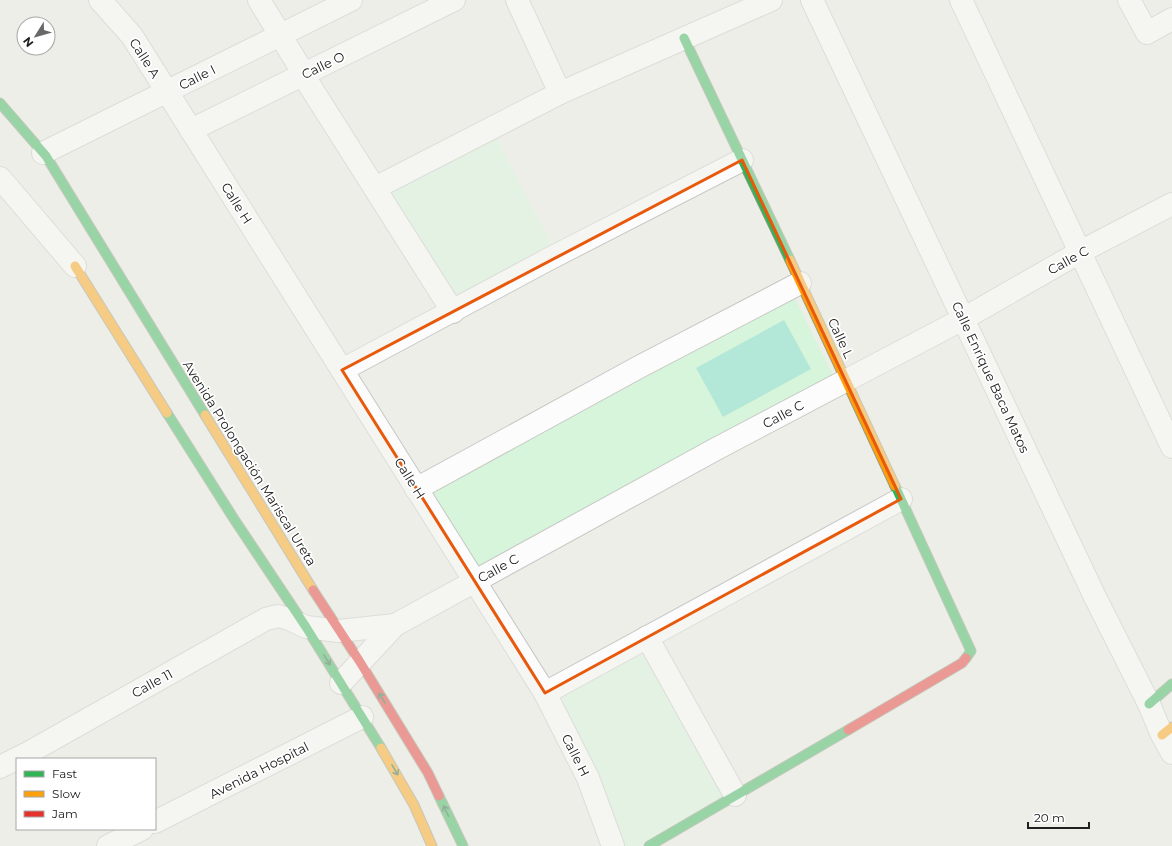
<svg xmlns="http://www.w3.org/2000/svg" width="1172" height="846" font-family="Montserrat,sans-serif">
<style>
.park{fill:#d6f5db}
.pitch{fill:#b3e7d8}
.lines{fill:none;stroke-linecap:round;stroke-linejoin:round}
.street-casing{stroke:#c7c7c5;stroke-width:24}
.fast-casing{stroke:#949980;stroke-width:11}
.slow-casing{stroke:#949980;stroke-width:11}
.jam-casing{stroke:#949980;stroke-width:11}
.street{stroke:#fcfcfc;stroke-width:22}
.fast{stroke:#30b455;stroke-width:9}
.slow{stroke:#ff9f0a;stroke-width:9}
.jam{stroke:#e5322d;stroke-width:9}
.oneway{stroke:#276338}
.marked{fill:none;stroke:#e8590c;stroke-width:3;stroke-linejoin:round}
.labels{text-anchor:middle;stroke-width:3.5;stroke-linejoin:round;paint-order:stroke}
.street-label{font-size:13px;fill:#202020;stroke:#fff}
</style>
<rect width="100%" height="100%" fill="#eeeee9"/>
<g class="park">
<polygon points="496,137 552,245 456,300 389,193"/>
<polygon points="795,298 834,377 476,572 426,492"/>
<polygon points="644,649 725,796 640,846 625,846 591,762 558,695"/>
</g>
<polygon class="pitch" points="784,320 811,369 723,417 696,368"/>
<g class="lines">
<defs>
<g id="street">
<polyline points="100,0 132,36 545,693 588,778 613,846"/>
<polyline points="259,0 299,66 303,75 453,312"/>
<polyline points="517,0 560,93"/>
<polyline points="812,0 1095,597 1149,704 1162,735 1172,753"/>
<polyline points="961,0 1172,447"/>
<polyline points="1129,0 1147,33 1172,19"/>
<polyline points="191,130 454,0"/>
<polyline points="43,153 351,0"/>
<polyline points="0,178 75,266"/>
<polyline points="375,188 560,93 771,0"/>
<polyline points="342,370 549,259 742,160"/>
<polyline points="416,489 639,367 800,283"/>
<polyline points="647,637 735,795"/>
<polyline points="341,683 395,625 716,449 963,319 1080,252 1172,204"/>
<polyline points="545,693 901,499"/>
<polyline points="0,767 28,753 266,619 278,616 289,619 306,627 339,631 395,625"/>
<polyline points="155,822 362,717"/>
<polyline points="108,846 142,829"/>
</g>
<g id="fast">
<polyline points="684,38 790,260"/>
<polyline points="0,103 46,156 205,415"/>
<polyline points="167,413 234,519 306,627 381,748"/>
<polyline points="895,486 971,651 966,658"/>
<polyline points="1149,704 1172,684"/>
<polyline points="439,796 463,846"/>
<polyline points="649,846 848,730"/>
</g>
<g id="slow">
<polyline points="790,260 895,486"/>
<polyline points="75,266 167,413"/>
<polyline points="205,415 313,590"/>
<polyline points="1162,735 1172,727"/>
<polyline points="381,748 414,805 432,846"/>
</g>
<g id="jam">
<polyline points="313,590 360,662 428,773 439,796"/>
<polyline points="848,730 962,663 966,658"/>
</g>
</defs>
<use href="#street" class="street-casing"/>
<use href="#fast" class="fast-casing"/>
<use href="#slow" class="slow-casing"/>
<use href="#jam" class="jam-casing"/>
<use href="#street" class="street"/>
<use href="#fast" class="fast"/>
<use href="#slow" class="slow"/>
<use href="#jam" class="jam"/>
</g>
<defs><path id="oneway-shaft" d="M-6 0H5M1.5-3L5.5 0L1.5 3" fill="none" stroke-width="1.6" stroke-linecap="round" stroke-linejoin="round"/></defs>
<g class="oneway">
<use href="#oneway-shaft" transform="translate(327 660) rotate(58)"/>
<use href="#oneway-shaft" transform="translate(382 698) rotate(-122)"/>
<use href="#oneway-shaft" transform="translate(395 770) rotate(60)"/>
<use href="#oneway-shaft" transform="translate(446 811) rotate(-116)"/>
</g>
<path d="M0 0H1172V846H0ZM742 160 901 499 545 693 342 370Z" fill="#eeeee9" fill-opacity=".55" fill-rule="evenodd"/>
<path class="marked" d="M742 160 901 499 545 693 342 370Z"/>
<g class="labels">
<g class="street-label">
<text transform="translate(145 58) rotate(57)" y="5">Calle A</text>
<text transform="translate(323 65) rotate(-26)" y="5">Calle O</text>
<text transform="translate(197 77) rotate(-27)" y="5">Calle I</text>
<text transform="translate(237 203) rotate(58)" y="5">Calle H</text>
<text transform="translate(1068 260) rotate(-29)" y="5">Calle C</text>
<text transform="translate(841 338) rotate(65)" y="5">Calle L</text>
<text transform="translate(991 377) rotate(65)" y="5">Calle Enrique Baca Matos</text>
<text transform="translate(783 414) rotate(-28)" y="5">Calle C</text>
<text transform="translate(250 463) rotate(58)" y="5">Avenida Prolongación Mariscal Ureta</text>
<text transform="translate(410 478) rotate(58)" y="5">Calle H</text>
<text transform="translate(498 568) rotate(-29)" y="5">Calle C</text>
<text transform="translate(152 683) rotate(-29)" y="5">Calle 11</text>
<text transform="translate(576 755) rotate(63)" y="5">Calle H</text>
<text transform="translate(259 770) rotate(-27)" y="5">Avenida Hospital</text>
</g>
</g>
<rect x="16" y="758" width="140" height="72" fill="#ffffff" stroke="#a6a6a6"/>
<rect x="24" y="771" width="20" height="6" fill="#30b455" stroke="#a6a6a6"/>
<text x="52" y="778" font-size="12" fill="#202020">Fast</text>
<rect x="24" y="791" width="20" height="6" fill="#ff9f0a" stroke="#a6a6a6"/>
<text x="52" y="798" font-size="12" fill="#202020">Slow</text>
<rect x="24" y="811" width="20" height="6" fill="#e5322d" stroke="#a6a6a6"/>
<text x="52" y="818" font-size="12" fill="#202020">Jam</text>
<g transform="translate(36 36) rotate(233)"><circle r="19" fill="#ffffff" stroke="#a6a6a6"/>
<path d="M0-3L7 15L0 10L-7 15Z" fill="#686866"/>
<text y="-6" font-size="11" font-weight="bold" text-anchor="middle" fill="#202020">N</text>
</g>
<path d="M1028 822v6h61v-6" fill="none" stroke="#202020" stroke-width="2"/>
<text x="1034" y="822" font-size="12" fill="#202020" stroke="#ffffff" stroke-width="3" paint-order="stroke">20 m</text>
</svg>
